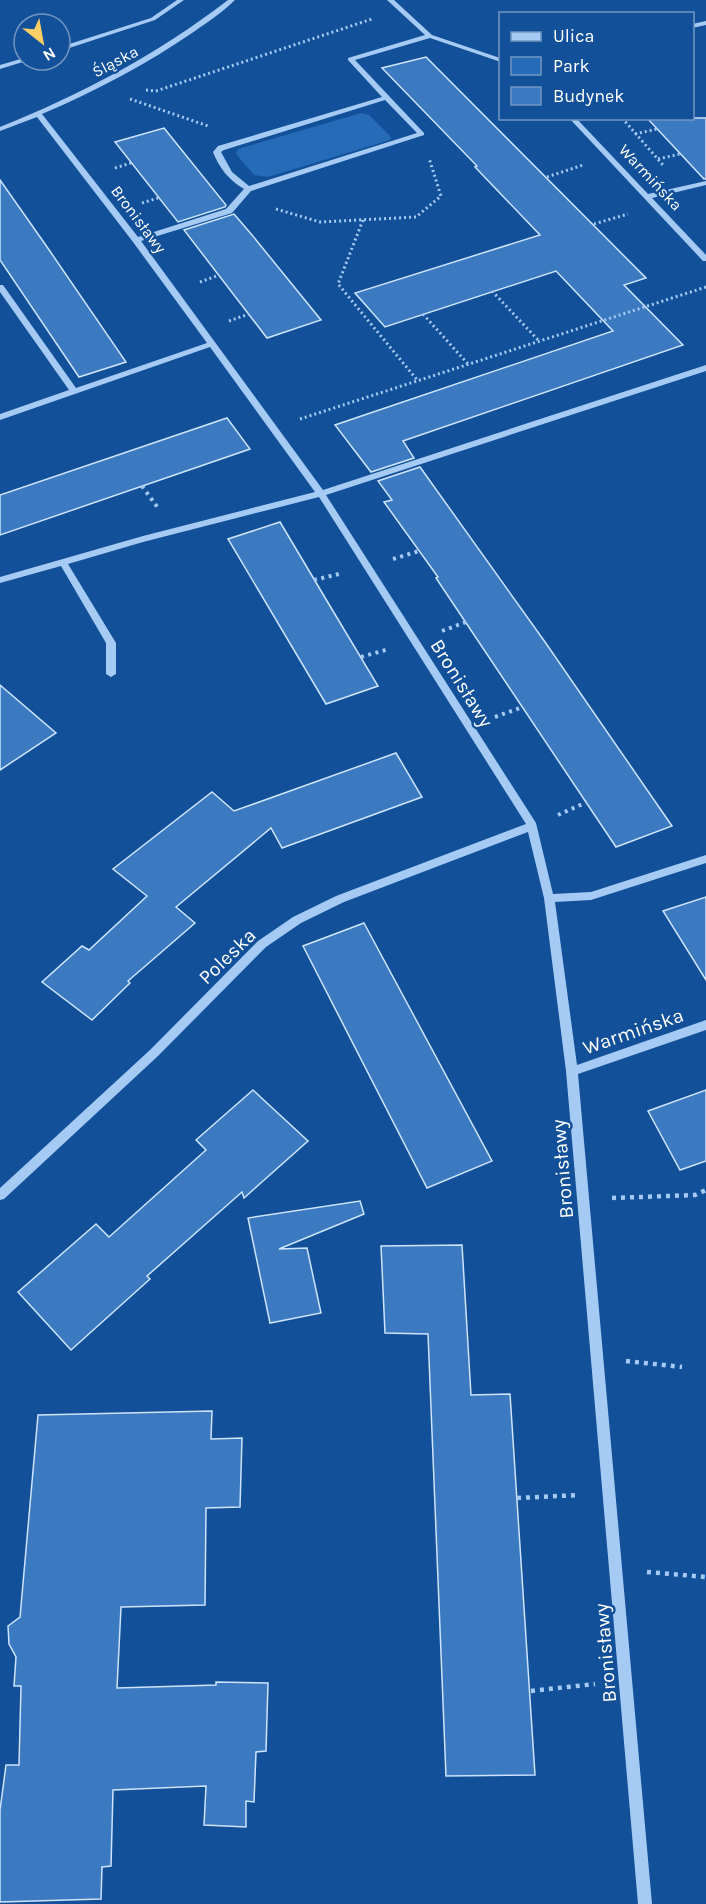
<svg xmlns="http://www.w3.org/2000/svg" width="706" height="1904" font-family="Karla,sans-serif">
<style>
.green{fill:#256bb7}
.building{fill:#3b7ac1;stroke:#cde4fd;stroke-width:1.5}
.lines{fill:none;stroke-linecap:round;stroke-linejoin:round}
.path-far2{stroke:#a5caf4;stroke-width:3;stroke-dasharray:2 3;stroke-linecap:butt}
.path-far1{stroke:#a5caf4;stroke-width:4;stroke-dasharray:3 4.5;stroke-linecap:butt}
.path{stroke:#a5caf4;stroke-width:4.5;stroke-dasharray:4 5;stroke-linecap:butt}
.minor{fill:#a5caf4;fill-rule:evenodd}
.labels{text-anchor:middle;stroke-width:5;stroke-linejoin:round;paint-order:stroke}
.far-street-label{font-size:16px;fill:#fff;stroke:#125099}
.street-label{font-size:20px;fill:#fff;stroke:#125099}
</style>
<rect width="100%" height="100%" fill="#125099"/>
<polygon class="green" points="361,113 369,115 391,137 390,140 268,177 254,175 236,154 238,149"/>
<g class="building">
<polygon points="426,57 646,278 624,285 683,345 403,441 414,458 371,472 335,425 613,331 556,271 385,327 355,293 540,235 475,167 477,166 382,68"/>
<polygon points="647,118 706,118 706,179 704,179"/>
<polygon points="164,128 226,205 225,207 178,222 115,142"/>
<polygon points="0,180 45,244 126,362 79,377 0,260"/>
<polygon points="234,214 252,235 321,320 267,338 184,230"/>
<polygon points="227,418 250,449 0,535 0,495"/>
<polygon points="420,467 545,642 672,826 616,847 436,578 438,577 384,502 392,500 378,481"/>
<polygon points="280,522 327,601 378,686 326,704 228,539"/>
<polygon points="0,685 56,733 0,770"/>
<polygon points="396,753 422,797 282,848 271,828 176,907 195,923 128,981 130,983 92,1020 42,982 82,946 89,950 147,896 113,869 212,792 234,811"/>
<polygon points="706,897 706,980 663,911"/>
<polygon points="364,923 492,1161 427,1188 303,946"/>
<polygon points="253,1090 308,1141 244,1198 242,1192 147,1276 150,1279 71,1350 18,1292 96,1224 109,1237 206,1150 196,1140"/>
<polygon points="706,1090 706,1161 680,1170 648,1111"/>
<polygon points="360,1201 364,1214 279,1249 307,1248 321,1313 270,1323 248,1218"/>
<polygon points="462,1245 471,1395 510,1394 535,1775 446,1776 428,1334 385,1333 381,1246"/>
<polygon points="212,1411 211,1439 242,1438 240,1507 206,1508 205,1605 121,1607 117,1688 216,1685 216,1682 268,1683 266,1751 256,1752 254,1802 246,1801 246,1827 204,1825 206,1786 113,1790 111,1866 102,1867 101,1899 0,1902 0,1810 6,1765 19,1765 21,1686 14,1686 16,1657 9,1644 8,1626 20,1617 38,1415"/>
</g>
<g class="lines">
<g class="path-far2">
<polyline points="146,90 156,91 372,19"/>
<polyline points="130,99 208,126"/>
<polyline points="622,118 663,165"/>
<polyline points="635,134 657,129"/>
<polyline points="658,159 680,154"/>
<polyline points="115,168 131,163"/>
<polyline points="547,177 583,165"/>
<polyline points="142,203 158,198"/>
<polyline points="276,209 320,222 416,217 441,196 429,158"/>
<polyline points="363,220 338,284 418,381"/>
<polyline points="594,224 628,214"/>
<polyline points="200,282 219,275"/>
<polyline points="492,291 539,341"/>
<polyline points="423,314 468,364"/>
<polyline points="229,321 249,314"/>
<polyline points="300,419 706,287"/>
</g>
<g class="path-far1">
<polyline points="142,486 158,508"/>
<polyline points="393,559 419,551"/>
<polyline points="314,580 339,574"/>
<polyline points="442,631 466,622"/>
<polyline points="361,657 389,649"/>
<polyline points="495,717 523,707"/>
<polyline points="558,815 587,802"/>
</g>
<g class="path">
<polyline points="612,1198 695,1195 706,1190"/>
<polyline points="626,1361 682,1367"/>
<polyline points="517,1498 580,1495"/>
<polyline points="647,1572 706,1577"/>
<polyline points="531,1691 595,1684"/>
</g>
<g class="minor">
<polygon points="177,0 184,0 155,20 60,51 60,47 151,18"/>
<path d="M228 0H235C223 12 209 21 195 31 147 64 96 91 42 114L138 237 226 209 244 189C229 180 219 168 213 152L218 146 382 97 348 60V58L425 35 387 0H394L432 35 500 58V62L498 61 430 38 355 60 424 133V135L251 191 232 213 141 241 323 490 706 365V371L326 495 536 823 553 894 591 892 706 855V863L591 900 555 902 577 1065 706 1020V1030L578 1074 652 1904H638L566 1071 544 898 528 832 344 902 301 923 266 947 158 1056 4 1199 0 1200V1188L150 1050 258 941 293 917 336 896 526 824 319 497 143 542 68 564 116 643V674L111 677 106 674V643L61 566 0 583V577L143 536 315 492 210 347 0 420V414L69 390 0 292V285H3L76 388 207 343 133 242 37 117 0 131V127C82 94 158 54 228 0ZM385 100 417 133 249 186 232 172 221 152 224 150Z"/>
<polygon points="706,21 706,25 692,28 692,24"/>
<polygon points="24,58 24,60 27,60 26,61 0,69 0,65"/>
<polygon points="569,118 576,118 648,194 706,181 706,185 652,198 706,255 706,261 703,261"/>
</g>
</g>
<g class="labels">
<g class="far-street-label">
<text transform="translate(115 61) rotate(-28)" y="6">Śląska</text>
<text transform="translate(651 177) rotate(47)" y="6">Warmińska</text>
<text transform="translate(139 219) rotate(53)" y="6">Bronisławy</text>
</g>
<g class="street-label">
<text transform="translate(462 683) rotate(58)" y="7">Bronisławy</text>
<text transform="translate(227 956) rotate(-44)" y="7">Poleska</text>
<text transform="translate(633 1031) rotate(-19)" y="7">Warmińska</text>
<text transform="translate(562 1169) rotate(-95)" y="7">Bronisławy</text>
<text transform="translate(605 1653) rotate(-95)" y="7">Bronisławy</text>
</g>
</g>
<rect x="499" y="12" width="195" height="108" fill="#125099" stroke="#7196c2" stroke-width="1.5"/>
<rect x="511" y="32" width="30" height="9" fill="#a5caf4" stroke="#7196c2" stroke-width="1.5"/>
<text x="553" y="42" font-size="18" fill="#ffffff">Ulica</text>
<rect x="511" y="57" width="30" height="18" fill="#256bb7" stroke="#7196c2" stroke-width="1.5"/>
<text x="553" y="72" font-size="18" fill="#ffffff">Park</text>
<rect x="511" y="87" width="30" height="18" fill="#3b7ac1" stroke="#7196c2" stroke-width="1.5"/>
<text x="553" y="102" font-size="18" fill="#ffffff">Budynek</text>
<g transform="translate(42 42) rotate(149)"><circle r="28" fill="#125099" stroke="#7196c2" stroke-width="1.5"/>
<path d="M0-4.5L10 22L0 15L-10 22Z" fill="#ffcf67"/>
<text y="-9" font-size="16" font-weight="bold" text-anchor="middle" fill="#ffffff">N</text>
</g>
</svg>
